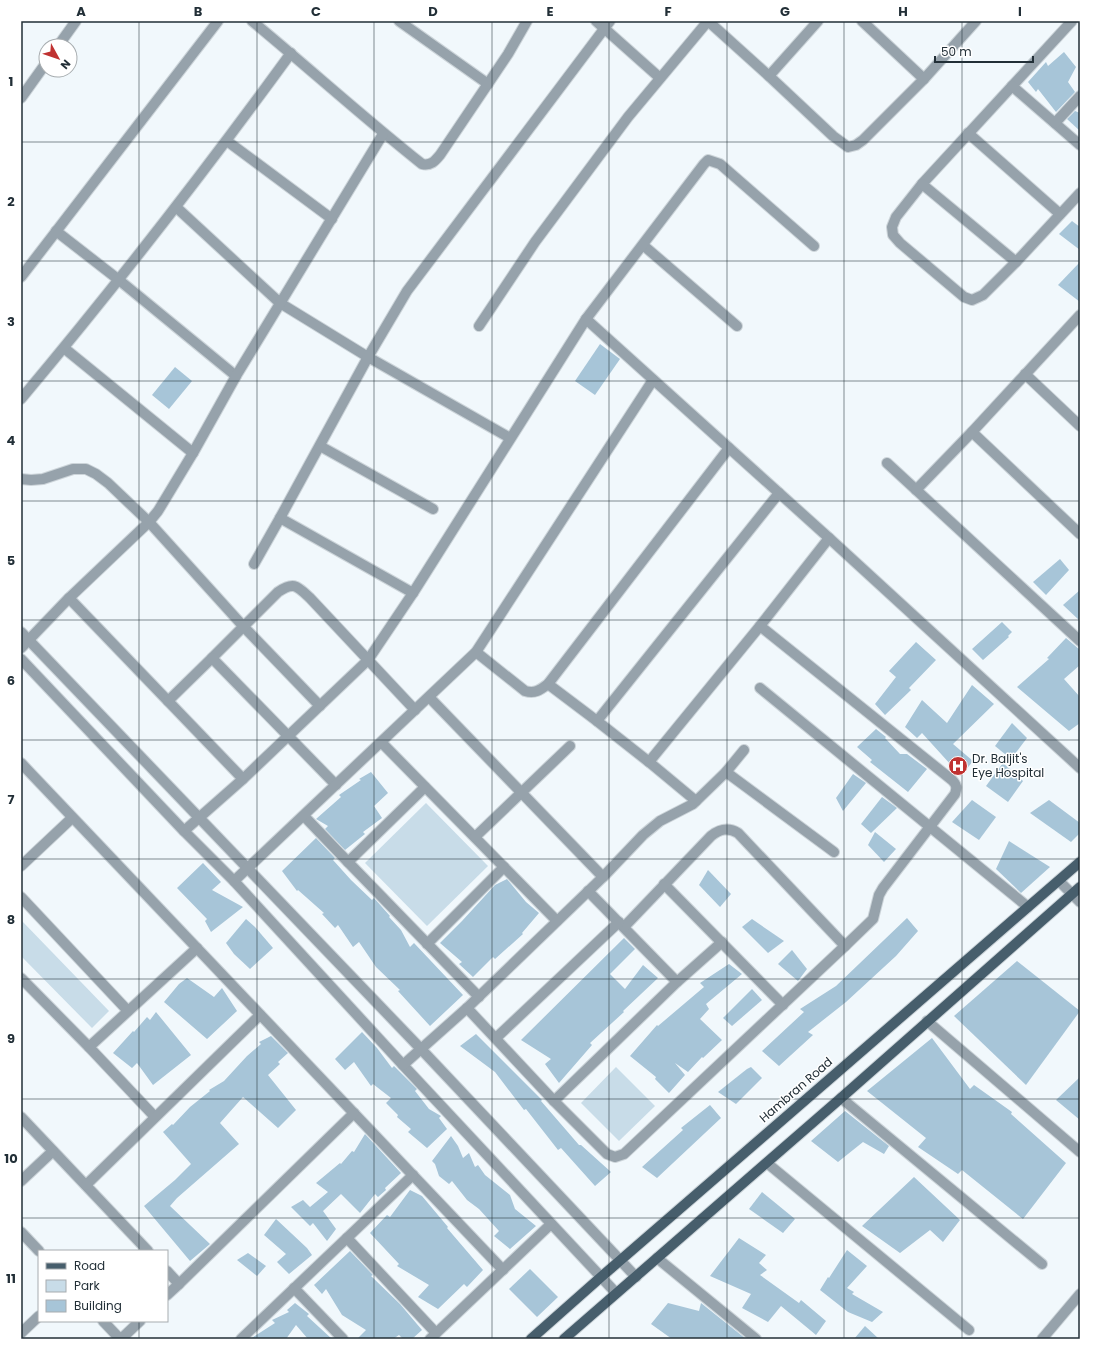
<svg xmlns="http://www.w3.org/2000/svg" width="1101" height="1360" font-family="Poppins,sans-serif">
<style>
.green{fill:#c8dce8}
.building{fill:#a7c5d8}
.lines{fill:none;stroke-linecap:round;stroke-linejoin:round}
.minor-casing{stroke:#ccd4d9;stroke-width:12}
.major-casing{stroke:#ccd4d9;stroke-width:12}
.minor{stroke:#96a2ab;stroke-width:10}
.major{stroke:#475e6c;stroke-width:10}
.grid{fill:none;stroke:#222f37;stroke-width:1;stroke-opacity:0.55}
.labels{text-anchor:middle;stroke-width:3;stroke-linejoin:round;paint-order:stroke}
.poi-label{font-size:12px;fill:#222f37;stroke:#fff;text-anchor:start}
.street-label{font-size:12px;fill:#222f37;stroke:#fff}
.neatline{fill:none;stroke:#222f37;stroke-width:1.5}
.grid-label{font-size:13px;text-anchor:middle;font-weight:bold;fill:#222f37}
</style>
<rect width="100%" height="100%" fill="#f1f8fc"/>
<g class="green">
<polygon points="426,803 488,866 427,926 365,863"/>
<polygon points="21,920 109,1011 92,1028 21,956"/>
<polygon points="616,1067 655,1106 619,1141 581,1103"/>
</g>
<g class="building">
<polygon points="1064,52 1076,67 1068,82 1075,92 1056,112 1038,89 1036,92 1028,82 1046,62 1048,66"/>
<polygon points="1075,111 1080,113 1080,131 1067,119"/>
<polygon points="1072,221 1080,227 1080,250 1059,234"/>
<polygon points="1080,262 1080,302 1058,285"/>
<polygon points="600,344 620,359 595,395 575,381"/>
<polygon points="175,367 192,381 169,409 152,395"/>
<polygon points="1060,559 1069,570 1046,595 1033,582"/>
<polygon points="1080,590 1080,621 1063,605"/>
<polygon points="1002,622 1012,632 1008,636 1009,637 983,660 972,649"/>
<polygon points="1066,638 1080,650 1080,665 1064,679 1080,697 1080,723 1069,731 1017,687 1049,659 1047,658"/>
<polygon points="916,642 936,660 909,688 911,690 885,715 875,704 896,677 889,671"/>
<polygon points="972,685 994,704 953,744 973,761 961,776 922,733 917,738 905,727 922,700 947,723"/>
<polygon points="1012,723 1027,738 1011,759 995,746"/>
<polygon points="876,729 886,737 885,738 900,754 907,754 927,769 908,792 870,762 872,760 857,747"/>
<polygon points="1003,763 1023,781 1008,802 986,786"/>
<polygon points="371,772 388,793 374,806 382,818 363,832 365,834 345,850 325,829 328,826 316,819 341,797 339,795 361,780 359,779"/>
<polygon points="853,774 866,783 843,811 836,798"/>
<polygon points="882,797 897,808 871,833 861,824"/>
<polygon points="972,800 996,817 979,840 952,822"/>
<polygon points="1049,800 1080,823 1080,833 1071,842 1030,813"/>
<polygon points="875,832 896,849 884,862 868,845"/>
<polygon points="316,838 335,858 333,860 351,880 372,900 374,898 390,916 389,917 401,930 410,947 414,943 463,995 430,1026 398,991 400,990 376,967 359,942 353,947 338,925 335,928 322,914 324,913 298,890 297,891 282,871"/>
<polygon points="1009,841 1050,867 1021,893 996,869"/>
<polygon points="203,863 221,882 212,890 243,907 211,932 205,921 207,919 177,888"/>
<polygon points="708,870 731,894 720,907 699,885"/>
<polygon points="507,879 526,902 539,913 522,933 523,934 495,959 493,957 473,977 459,964 462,962 440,943 462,921 495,885"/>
<polygon points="907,918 918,931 896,956 846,1002 808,1032 813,1035 779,1066 762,1051 804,1012 800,1009 836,986"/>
<polygon points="246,919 255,927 273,948 250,969 234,954 226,943"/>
<polygon points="752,919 784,941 768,953 742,927"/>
<polygon points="624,938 635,949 610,974 625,989 643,965 658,978 623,1011 624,1012 590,1043 592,1045 559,1083 545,1064 551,1059 521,1040"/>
<polygon points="792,950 807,969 798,981 778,964"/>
<polygon points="1017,961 1080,1011 1026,1085 954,1016"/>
<polygon points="729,964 742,974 706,1004 709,1009 700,1019 722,1040 703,1058 702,1057 688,1072 675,1063 685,1075 669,1093 655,1079 656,1077 630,1056 657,1025 658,1026 704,987 700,983"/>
<polygon points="187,978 214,997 222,988 237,1011 207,1039 164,1002 179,984"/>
<polygon points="752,989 762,1000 732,1026 723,1018"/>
<polygon points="156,1012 191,1055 153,1085 137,1063 132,1068 113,1053 133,1031 134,1032 147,1017 150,1020"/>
<polygon points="362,1032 377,1048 392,1068 394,1066 417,1089 415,1091 429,1109 441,1116 439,1118 447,1129 427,1148 408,1132 411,1129 397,1117 398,1115 386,1103 391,1098 373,1084 371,1086 354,1062 345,1070 335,1059"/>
<polygon points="476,1034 542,1100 541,1101 579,1145 581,1145 611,1172 595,1186 561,1148 558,1150 526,1109 524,1110 495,1072 460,1046"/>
<polygon points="271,1036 288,1053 278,1062 280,1064 268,1075 296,1110 278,1128 243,1097 220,1123 239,1144 177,1198 170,1206 210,1244 190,1261 144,1206 175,1180 191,1164 163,1132 172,1124 173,1125 190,1107 210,1091 209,1090 224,1081 247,1056 261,1044 259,1042"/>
<polygon points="932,1038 970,1089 974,1085 1012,1112 1011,1114 1066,1163 1023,1219 962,1170 958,1174 918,1147 926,1138 867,1091"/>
<polygon points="751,1067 762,1078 736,1104 718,1092 747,1069"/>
<polygon points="1080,1077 1080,1120 1056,1100"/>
<polygon points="710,1105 721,1118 657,1178 642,1167 683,1130 681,1128"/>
<polygon points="845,1111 889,1146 884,1154 863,1142 838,1162 811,1141"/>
<polygon points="365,1134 401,1173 385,1188 386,1190 378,1197 375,1194 360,1213 341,1194 323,1211 336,1229 327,1241 313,1223 310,1226 291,1207 303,1200 310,1207 328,1192 316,1183 340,1163 341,1164 352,1151 354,1152"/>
<polygon points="451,1136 458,1146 463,1158 469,1153 475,1167 478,1165 485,1175 510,1195 515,1209 536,1226 510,1249 494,1236 499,1231 479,1209 467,1200 452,1181 449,1184 439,1176 435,1164 432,1161"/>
<polygon points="914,1177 960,1220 943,1242 930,1230 900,1253 862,1226"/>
<polygon points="410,1190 422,1196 448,1227 447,1228 483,1270 467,1287 464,1284 438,1309 418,1297 429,1285 397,1266 399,1264 370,1233 387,1215 390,1217"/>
<polygon points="762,1192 795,1219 783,1233 749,1209"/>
<polygon points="276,1219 307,1248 312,1255 289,1274 277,1262 286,1254 264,1235"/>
<polygon points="739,1238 766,1255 759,1263 767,1270 760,1275 799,1303 801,1300 826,1321 816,1335 781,1306 768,1322 742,1308 751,1294 710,1276"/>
<polygon points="847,1250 867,1266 847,1288 854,1292 852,1294 883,1312 872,1322 848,1312 820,1290 828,1277 829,1278"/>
<polygon points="350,1251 373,1275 371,1276 400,1304 422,1330 412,1339 403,1339 399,1335 393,1339 357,1339 366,1330 342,1315 326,1289 322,1294 314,1285"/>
<polygon points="248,1253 266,1266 257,1276 237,1260"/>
<polygon points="530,1269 558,1297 537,1317 509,1289"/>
<polygon points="295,1303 309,1314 307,1316 332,1339 308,1339 296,1325 286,1339 250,1339 275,1323 272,1320 289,1312 287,1310"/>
<polygon points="668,1303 699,1311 701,1303 746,1339 672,1339 651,1324"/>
<polygon points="865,1326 879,1339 854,1339"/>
</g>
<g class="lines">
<defs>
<g id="minor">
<path d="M252 21C309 68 364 118 422 164 431 166 435 161 440 155L508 54 527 21"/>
<polyline points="399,21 488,84"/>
<polyline points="596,21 660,78"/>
<polyline points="862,21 924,79"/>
<polyline points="1072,21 922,184 896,217 892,227 893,235 900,243 964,297 972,300 983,295 1016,262 1080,193"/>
<polyline points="58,46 76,21"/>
<polyline points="769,76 818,21"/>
<polyline points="1012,86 1080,145"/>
<polyline points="21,98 46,63"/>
<polyline points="1055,123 1080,96"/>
<polyline points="968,133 1060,214"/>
<polyline points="227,141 332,219"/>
<polyline points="922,184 1016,262"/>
<polyline points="176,207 280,303 368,357 407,291 610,21"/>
<polyline points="56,231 119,280 236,376"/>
<polyline points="643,245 737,326"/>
<polyline points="21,277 218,21"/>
<polyline points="586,319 704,164 708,160 720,164 814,246"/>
<polyline points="479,326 535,242 628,117 708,21 769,76 833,136 848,147 856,145 863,140 924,79 976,21"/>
<polyline points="64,348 193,453"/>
<polyline points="1025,374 1080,426"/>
<path d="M21 399C115 287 205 171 291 53"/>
<polyline points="972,432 1080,534"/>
<polyline points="320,446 433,509"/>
<polyline points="887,463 1080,641"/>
<polyline points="21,479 31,480 43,479 73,469 86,469 96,474 108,483 149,522 243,626 320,706"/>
<polyline points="916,490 972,432 1080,315"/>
<polyline points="280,518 368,357 510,438"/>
<polyline points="254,564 280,518 413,593"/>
<polyline points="69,598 243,779"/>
<polyline points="21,632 421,1049 636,1277"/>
<polyline points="21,648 69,598 149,522 158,511 193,453 236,376 383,134"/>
<path d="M476 652 525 691C535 694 540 690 548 684L729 448"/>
<path d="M212 658 278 592C294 581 297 586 310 598L415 710"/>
<polyline points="21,659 184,831 234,881 403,1065 616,1293"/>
<polyline points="548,684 597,721"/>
<polyline points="760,688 1028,907"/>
<polyline points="429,697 603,877"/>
<polyline points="168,701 212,658 336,785"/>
<polyline points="382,743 557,921"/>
<polyline points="649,762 597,721 779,493"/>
<polyline points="21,763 503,1270"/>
<polyline points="726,772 834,852"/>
<polyline points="425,787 348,862 479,997"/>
<polyline points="696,801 649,762 760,626"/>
<polyline points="304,816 348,862"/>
<polyline points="184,831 243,779 368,660 413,593 586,319 829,538"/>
<polyline points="475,837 570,746"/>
<polyline points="21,866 72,818"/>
<polyline points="234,881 476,652 653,380"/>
<polyline points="1059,881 1080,902"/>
<polyline points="664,884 783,1005"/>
<polyline points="588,891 677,982"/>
<polyline points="21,897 128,1011"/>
<path d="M624 927 711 836C720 829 728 827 738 833L845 946"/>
<polyline points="427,944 504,867"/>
<polyline points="21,978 89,1047"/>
<path d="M467 1008 554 1101 607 1154 615 1157 624 1154 845 946 873 919 879 895 883 888 955 794C957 788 957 785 952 780L760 626 829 538 1080 768"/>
<polyline points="927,1021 1080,1152"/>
<polyline points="496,1038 619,922"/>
<polyline points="403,1065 467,1008 603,877 643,835 660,821 693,804 726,772 744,750"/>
<polyline points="841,1098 1042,1264"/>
<polyline points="554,1101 677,982 722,942"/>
<polyline points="21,1117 148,1251"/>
<polyline points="155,1117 89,1047 197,948"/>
<polyline points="767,1163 969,1330"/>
<polyline points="21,1181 53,1151"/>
<polyline points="86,1185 260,1015"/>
<polyline points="21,1232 39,1251"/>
<polyline points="347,1238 436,1333"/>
<polyline points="657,1258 756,1339"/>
<polyline points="167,1271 179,1284 354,1113"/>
<polyline points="294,1288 343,1339"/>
<polyline points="167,1295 179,1284"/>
<polyline points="103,1321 120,1339"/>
<polyline points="21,1333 39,1316"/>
<polyline points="121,1339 140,1321"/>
<polyline points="241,1339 413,1175"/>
<polyline points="430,1339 551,1224"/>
<polyline points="1042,1339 1080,1294"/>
</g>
<g id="major">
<polyline points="531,1339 601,1277 1080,862"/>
<polyline points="564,1339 841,1098 1080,887"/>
</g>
</defs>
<use href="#minor" class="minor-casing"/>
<use href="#major" class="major-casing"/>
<use href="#minor" class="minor"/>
<use href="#major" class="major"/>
</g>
<path class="grid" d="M139 21V1251M257 21V1339M374 21V1339M492 21V1339M609 21V1339M727 21V1339M844 21V1339M962 21V1339M21 142H1080M21 261H1080M21 381H1080M21 501H1080M21 620H1080M21 740H1080M21 859H1080M21 979H1080M21 1099H1080M21 1218H1080M139 1321V1339"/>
<defs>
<symbol id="hospital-disc" viewBox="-11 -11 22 22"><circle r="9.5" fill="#c03231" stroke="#fff"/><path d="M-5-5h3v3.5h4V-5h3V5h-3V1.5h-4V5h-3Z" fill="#fff"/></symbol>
</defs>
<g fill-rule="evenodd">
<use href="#hospital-disc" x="947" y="755" width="22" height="22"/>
</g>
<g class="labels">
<g class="poi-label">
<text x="972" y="763">Dr. Baljit's<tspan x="972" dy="14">Eye Hospital</tspan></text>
</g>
<g class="street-label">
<text transform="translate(796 1090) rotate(-41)" y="4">Hambran Road</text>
</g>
</g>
<rect width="1101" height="1360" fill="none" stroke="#ffffff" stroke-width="44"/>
<rect x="38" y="1250" width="130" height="72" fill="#ffffff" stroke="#a7acaf"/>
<rect x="46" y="1263" width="20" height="6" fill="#475e6c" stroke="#a7acaf"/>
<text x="74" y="1270" font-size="12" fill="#222f37">Road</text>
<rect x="46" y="1280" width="20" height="12" fill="#c8dce8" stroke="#a7acaf"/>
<text x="74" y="1290" font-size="12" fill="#222f37">Park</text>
<rect x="46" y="1300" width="20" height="12" fill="#a7c5d8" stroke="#a7acaf"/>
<text x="74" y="1310" font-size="12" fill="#222f37">Building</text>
<g transform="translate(58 58) rotate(130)"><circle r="19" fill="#ffffff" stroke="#a7acaf"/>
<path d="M0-3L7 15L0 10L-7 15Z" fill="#c03231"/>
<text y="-6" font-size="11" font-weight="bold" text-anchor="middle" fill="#222f37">N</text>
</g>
<path d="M935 56v6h98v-6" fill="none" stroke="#222f37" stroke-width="2"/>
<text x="941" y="56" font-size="12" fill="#222f37" stroke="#ffffff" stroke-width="3" paint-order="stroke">50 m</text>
<rect x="22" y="22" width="1057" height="1316" class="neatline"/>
<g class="grid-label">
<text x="81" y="16">A</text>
<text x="198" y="16">B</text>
<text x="316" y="16">C</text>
<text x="433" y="16">D</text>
<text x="550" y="16">E</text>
<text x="668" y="16">F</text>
<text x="785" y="16">G</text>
<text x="903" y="16">H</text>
<text x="1020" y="16">I</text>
<text x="11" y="86">1</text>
<text x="11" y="206">2</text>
<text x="11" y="326">3</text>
<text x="11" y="445">4</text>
<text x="11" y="565">5</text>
<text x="11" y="685">6</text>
<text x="11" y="804">7</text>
<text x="11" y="924">8</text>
<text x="11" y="1043">9</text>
<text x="11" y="1163">10</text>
<text x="11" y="1283">11</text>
</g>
</svg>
